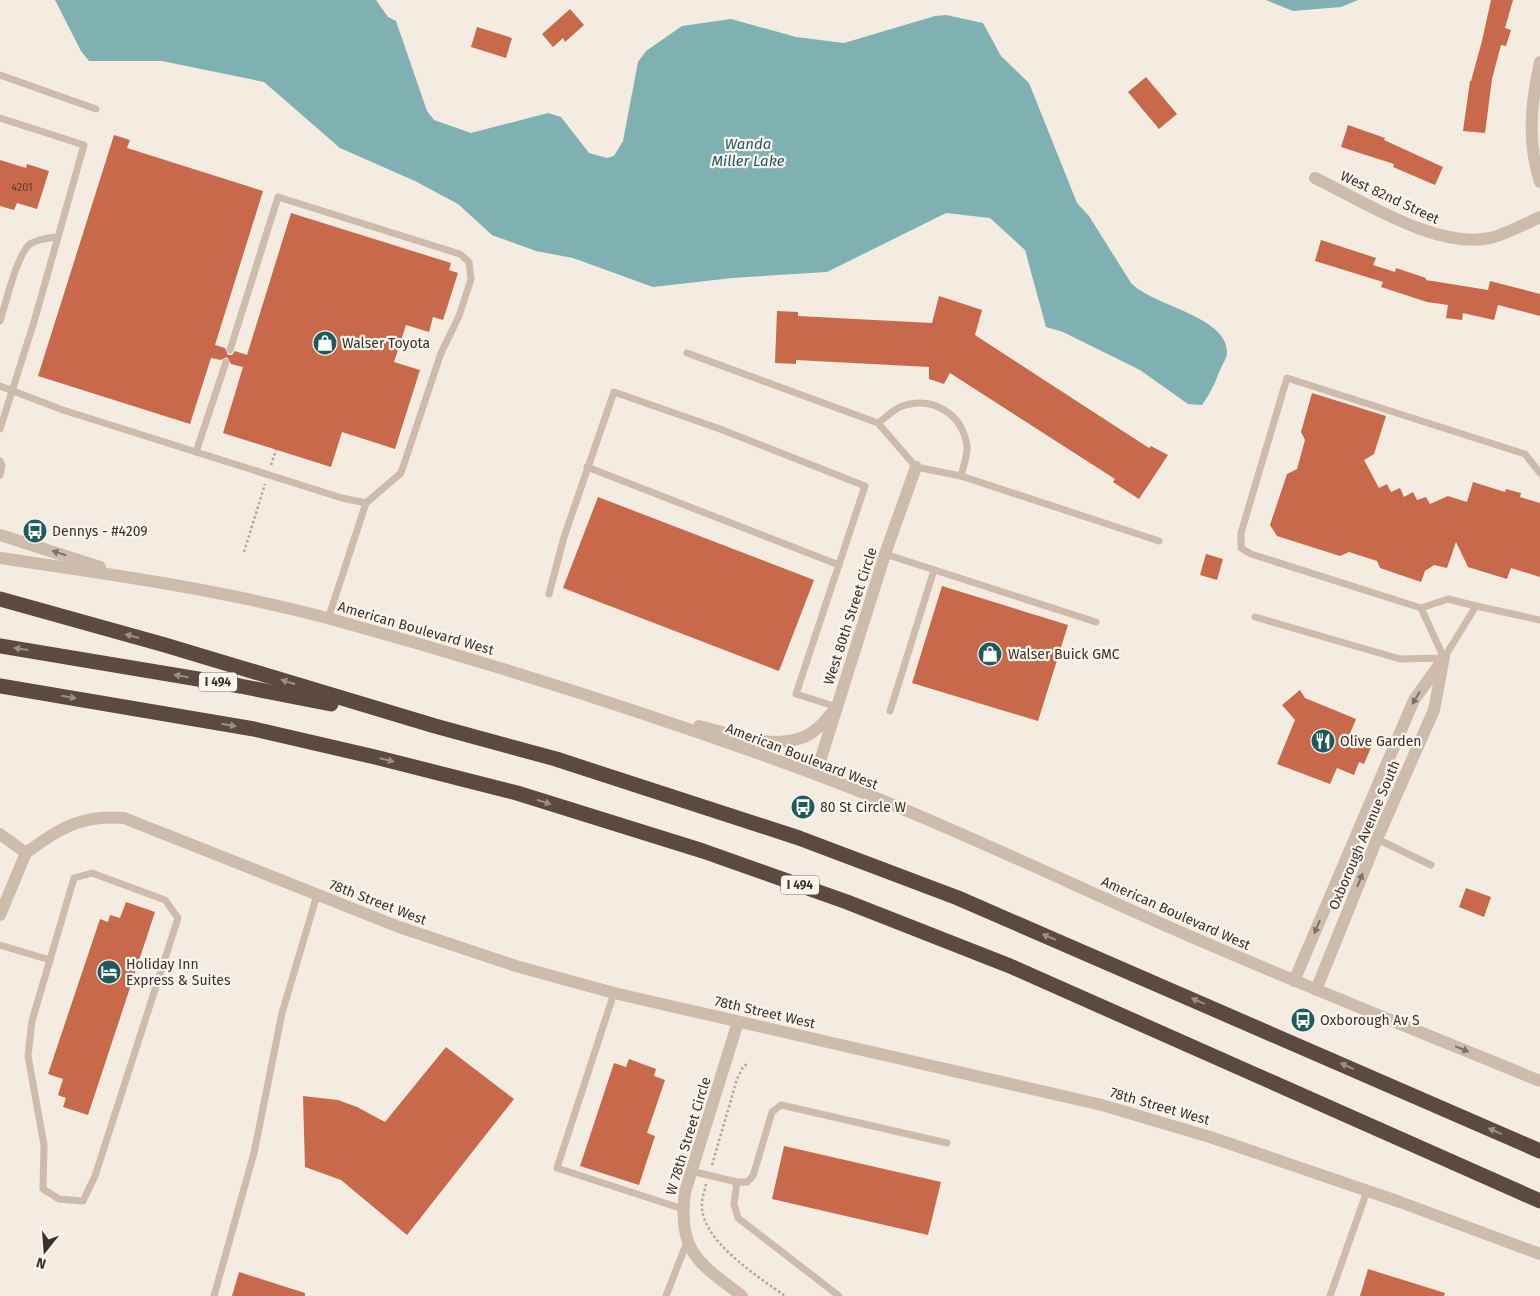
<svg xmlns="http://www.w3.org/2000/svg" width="1540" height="1296" font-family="'Fira Sans',sans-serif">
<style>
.water{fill:#7fb0b2}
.building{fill:#c8694b}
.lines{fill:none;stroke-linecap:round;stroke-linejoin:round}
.path{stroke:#b9a596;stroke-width:2.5;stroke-dasharray:2.5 2.5;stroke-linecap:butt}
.service{stroke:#cdbbac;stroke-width:7}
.minor{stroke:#cdbbac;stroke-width:12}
.tertiary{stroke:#cdbbac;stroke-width:12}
.motorway{stroke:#5c4a42;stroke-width:15}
.oneway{fill:#7d6f65}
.oneway2{fill:#9c8e87}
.labels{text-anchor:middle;stroke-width:4.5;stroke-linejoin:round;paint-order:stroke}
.number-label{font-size:11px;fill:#5e3e33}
.shield{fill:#fbf5ee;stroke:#756b66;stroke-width:1}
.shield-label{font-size:12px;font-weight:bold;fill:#3b302b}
.street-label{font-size:14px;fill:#3b302b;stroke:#fbf5ee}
.poi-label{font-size:14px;fill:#3b302b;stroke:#fbf5ee;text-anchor:start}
.water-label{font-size:15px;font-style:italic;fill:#1f5a5e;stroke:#fbf5ee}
</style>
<rect width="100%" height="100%" fill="#f4ebe1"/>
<g class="water">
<path d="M55 0H376L388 17 396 21 427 111 434 120 471 133 548 113 561 117 589 153 607 158 614 156 623 141 638 62 646 51 682 26 731 19 796 37 844 43 935 16 946 15 983 23 1001 56 1029 83 1077 203 1089 216 1131 283C1153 306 1227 316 1227 352 1227 358 1222 365 1220 370 1215 383 1210 394 1202 405L1188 404 1140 370 1063 332 1046 327 1025 250 990 218 946 213 827 272 732 278 653 287 573 258 536 251 492 235 458 204 415 181 340 148 264 82 162 61H89L81 51Z"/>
<polygon points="1266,0 1358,0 1341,7 1293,11"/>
</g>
<g class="building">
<polygon points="1491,0 1513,0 1505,28 1511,30 1506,46 1501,45 1492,79 1485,133 1463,131 1470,81 1471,81 1482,41"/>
<polygon points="570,9 584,25 565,42 563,38 553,47 542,34"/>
<polygon points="477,27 512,38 506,58 471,47"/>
<polygon points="1146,77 1177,114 1159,129 1128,92"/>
<polygon points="1348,125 1385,138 1384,140 1443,167 1435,185 1393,167 1394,164 1341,147"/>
<polygon points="114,135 130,140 127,148 263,191 215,345 225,348 228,355 232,355 235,351 247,355 291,213 451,263 449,270 458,273 443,320 433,317 429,332 406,325 394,362 420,370 395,449 342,432 331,467 223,433 243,367 231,364 227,357 221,360 211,358 190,424 38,376"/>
<polygon points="0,160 26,168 27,164 49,171 37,209 17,203 14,210 0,206"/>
<polygon points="1321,240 1376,258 1373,265 1395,272 1396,268 1426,278 1426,280 1488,290 1490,281 1540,294 1540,316 1498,305 1494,320 1463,313 1462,320 1446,318 1448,305 1427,302 1381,287 1383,282 1315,261"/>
<polygon points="939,296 982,310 975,335 1149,448 1151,446 1168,455 1139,499 1113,482 1115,479 950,373 944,384 929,379 929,367 796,360 796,364 775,363 777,311 798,312 798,316 932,323"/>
<polygon points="1312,393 1386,416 1374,454 1364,460 1379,488 1387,484 1391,492 1400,488 1404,497 1413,492 1417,500 1426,497 1430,504 1448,496 1467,502 1473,482 1505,492 1506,489 1521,493 1520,497 1540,503 1540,577 1511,568 1507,579 1468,567 1456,542 1447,568 1434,565 1425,571 1421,582 1380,568 1377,561 1349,552 1340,556 1277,536 1270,525 1287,474 1297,469 1305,440 1301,432"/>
<polygon points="598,497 814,580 779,671 563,588"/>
<polygon points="1206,554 1223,559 1217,580 1200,575"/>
<polygon points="942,586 1068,625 1038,721 912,683"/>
<polygon points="1300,690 1305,698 1356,719 1349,736 1372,745 1364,764 1359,762 1354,775 1337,768 1330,784 1277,764 1295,720 1282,705"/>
<polygon points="1466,888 1491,897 1484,917 1459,907"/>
<polygon points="126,902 155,912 88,1115 63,1107 66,1098 58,1095 63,1079 48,1074 100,919 108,922 110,915 120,918"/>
<polygon points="446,1047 514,1099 407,1235 341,1180 305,1167 303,1096 338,1100 357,1107 385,1122"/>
<polygon points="629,1059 656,1069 654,1076 665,1080 647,1133 655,1136 639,1185 580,1166 614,1063 626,1067"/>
<polygon points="784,1146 941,1182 928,1235 772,1199"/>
<polygon points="1368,1269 1445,1293 1444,1296 1360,1296"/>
<polygon points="239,1272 305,1293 305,1296 232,1296"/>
</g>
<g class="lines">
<g class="path">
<polyline points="271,465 276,450"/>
<polyline points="244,552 265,484"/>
<polyline points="712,1165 737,1079 743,1067 748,1063"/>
<path d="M706 1184C705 1190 702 1197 702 1203 699 1240 759 1277 785 1296"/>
</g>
<g class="service">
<polyline points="0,75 96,109"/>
<polyline points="0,118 84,145 34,322 0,429"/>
<path d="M0 321C6 303 17 254 30 244 38 239 48 238 57 237"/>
<polyline points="230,350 278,197 460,254 469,262 471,279 459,316 441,353 401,473 366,503 328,619"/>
<path d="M687 353 878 423C885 418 893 410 900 407 932 395 962 413 967 446 968 455 963 467 961 476"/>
<polyline points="0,386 63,410 342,498 366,503"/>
<polyline points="878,423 916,467 961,476 1159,541"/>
<polyline points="196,452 226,362"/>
<polyline points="0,461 2,465 0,475"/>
<polyline points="587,467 839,565"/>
<polyline points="885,554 1096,622"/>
<polyline points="549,594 564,537 614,392 720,429 865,486 796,694 837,707"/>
<polyline points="1421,608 1448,599 1476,606"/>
<polyline points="1255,617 1400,659 1444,658"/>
<polyline points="1444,658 1421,608 1251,554 1241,548 1241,533 1287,378 1525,454 1540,473"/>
<polyline points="1444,658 1476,606 1540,620"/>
<polyline points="890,711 934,570"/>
<polyline points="1377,839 1431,865"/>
<polygon points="92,873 165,900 178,918 95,1176 83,1201 59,1199 43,1189 44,1145 28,1056 32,1021 74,878"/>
<polyline points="0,945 50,960"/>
<polyline points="614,993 557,1168 683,1209"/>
<polyline points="691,1171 737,1182 747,1182 753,1176 772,1112 781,1105 947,1143"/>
<polyline points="737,1182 734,1204 738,1218 839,1296"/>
<polyline points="214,1296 254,1153 282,1013 317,895"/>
<polyline points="666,1296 687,1242"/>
<polyline points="1330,1296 1367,1191"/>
</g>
<g class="minor">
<path d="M1540 62C1531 102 1527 142 1540 182"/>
<path d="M1315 178C1363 201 1440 252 1494 237 1510 232 1525 224 1540 217"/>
<polyline points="816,774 885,554 916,467"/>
<polyline points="1294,981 1414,700 1444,658"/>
<polyline points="1316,990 1377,839 1434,710 1443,662"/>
<path d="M738 1022 685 1192C677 1252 699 1263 742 1296"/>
</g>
<g class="tertiary">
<polyline points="0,535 100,567"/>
<path d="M0 558C110 574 223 590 331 619 495 664 655 715 815 774 935 819 1051 875 1169 927 1291 981 1416 1030 1540 1081"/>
<path d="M699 726C732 734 773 751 806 736 819 730 828 717 837 707"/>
<polyline points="0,834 26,853"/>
<path d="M26 853C58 829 82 814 124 818L399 927 516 966 614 993 1102 1105 1210 1137 1400 1202 1540 1254"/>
<polyline points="0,915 26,853"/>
</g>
<g class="motorway">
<polyline points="0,599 165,645 435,726 556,759 799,838 958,898 1540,1151"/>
<polyline points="0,646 240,686 331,704"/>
<polyline points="0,686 254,729 375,757 517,793 703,851 847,902 1010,966 1540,1201"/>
</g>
</g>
<defs><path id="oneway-solid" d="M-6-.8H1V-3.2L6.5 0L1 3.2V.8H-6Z" transform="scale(1.25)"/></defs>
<g class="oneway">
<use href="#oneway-solid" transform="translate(59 553) rotate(-162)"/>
<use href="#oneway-solid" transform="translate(1416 698) rotate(121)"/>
<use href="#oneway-solid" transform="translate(1360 880) rotate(-68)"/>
<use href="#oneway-solid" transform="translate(1317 927) rotate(113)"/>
<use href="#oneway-solid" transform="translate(1462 1049) rotate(23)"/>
</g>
<g class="oneway2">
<use href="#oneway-solid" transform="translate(132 636) rotate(-165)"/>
<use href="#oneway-solid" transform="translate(21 649) rotate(-172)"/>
<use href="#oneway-solid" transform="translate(181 676) rotate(-170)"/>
<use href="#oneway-solid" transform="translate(288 682) rotate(-163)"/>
<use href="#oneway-solid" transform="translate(69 697) rotate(10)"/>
<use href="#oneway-solid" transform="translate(229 725) rotate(10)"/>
<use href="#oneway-solid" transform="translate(387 760) rotate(14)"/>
<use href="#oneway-solid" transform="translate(544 802) rotate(17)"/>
<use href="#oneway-solid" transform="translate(1049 937) rotate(-157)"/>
<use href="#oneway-solid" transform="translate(1198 1001) rotate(-157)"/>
<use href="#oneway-solid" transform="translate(1347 1066) rotate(-156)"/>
<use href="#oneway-solid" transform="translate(1495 1131) rotate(-156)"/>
</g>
<defs>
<symbol id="shop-disc" viewBox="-11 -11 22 22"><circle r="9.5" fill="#1f5a5e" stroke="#fbf5ee"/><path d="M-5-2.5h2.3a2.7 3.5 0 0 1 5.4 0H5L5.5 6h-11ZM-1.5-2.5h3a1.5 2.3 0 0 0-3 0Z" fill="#fff"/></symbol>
<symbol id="bus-disc" viewBox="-11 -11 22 22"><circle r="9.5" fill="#1f5a5e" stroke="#fbf5ee"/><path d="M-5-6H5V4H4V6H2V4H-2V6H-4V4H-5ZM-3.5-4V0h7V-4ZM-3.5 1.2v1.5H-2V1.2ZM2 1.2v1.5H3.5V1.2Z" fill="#fff"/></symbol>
<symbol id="restaurant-disc" viewBox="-11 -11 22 22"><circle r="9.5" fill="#1f5a5e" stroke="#fbf5ee"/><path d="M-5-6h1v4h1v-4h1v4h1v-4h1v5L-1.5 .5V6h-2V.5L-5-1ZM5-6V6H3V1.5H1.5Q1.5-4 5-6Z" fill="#fff"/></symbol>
<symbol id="hotel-disc" viewBox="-11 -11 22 22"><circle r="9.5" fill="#1f5a5e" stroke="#fbf5ee"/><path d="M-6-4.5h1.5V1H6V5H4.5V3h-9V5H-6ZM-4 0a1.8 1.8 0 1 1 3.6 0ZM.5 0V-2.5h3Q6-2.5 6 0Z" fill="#fff"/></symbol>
</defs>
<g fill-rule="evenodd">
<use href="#shop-disc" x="311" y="329" width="28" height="28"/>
<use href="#bus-disc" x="21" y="517" width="28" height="28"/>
<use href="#shop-disc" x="976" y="640" width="28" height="28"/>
<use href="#restaurant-disc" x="1309" y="727" width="28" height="28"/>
<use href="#bus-disc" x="789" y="793" width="28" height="28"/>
<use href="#hotel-disc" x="95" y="958" width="28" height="28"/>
<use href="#bus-disc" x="1289" y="1006" width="28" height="28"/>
</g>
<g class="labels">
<g class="number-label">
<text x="22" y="191">4201</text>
</g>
<g class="shield">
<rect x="199" y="672.5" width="38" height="19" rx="4"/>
<rect x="781" y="875.5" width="38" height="19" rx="4"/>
</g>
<g class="shield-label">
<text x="218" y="686">I 494</text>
<text x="800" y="889">I 494</text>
</g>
<g class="street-label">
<text transform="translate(1390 197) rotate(25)" y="5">West 82nd Street</text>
<text transform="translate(850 616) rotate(-72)" y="5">West 80th Street Circle</text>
<text transform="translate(416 628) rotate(16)" y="5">American Boulevard West</text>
<text transform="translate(802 756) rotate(21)" y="5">American Boulevard West</text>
<text transform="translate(1364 835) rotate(-67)" y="5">Oxborough Avenue South</text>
<text transform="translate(378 902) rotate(21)" y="5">78th Street West</text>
<text transform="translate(1176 913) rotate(24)" y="5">American Boulevard West</text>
<text transform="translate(765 1012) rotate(13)" y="5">78th Street West</text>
<text transform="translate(1160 1106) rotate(16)" y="5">78th Street West</text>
<text transform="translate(688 1136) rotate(-73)" y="5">W 78th Street Circle</text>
</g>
<g class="poi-label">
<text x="342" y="348">Walser Toyota</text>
<text x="52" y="536">Dennys - #4209</text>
<text x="1008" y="659">Walser Buick GMC</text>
<text x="1340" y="746">Olive Garden</text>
<text x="820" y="812">80 St Circle W</text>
<text x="126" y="969">Holiday Inn<tspan x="126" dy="16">Express &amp; Suites</tspan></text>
<text x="1320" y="1025">Oxborough Av S</text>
</g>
<g class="water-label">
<text x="748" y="149">Wanda<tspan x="748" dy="17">Miller Lake</tspan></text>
</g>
</g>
<g transform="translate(45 1251) rotate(197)" stroke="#fbf5ee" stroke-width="4" paint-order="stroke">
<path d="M0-4L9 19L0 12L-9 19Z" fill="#3b302b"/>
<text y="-8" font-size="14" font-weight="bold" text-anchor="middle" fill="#3b302b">N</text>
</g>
</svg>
